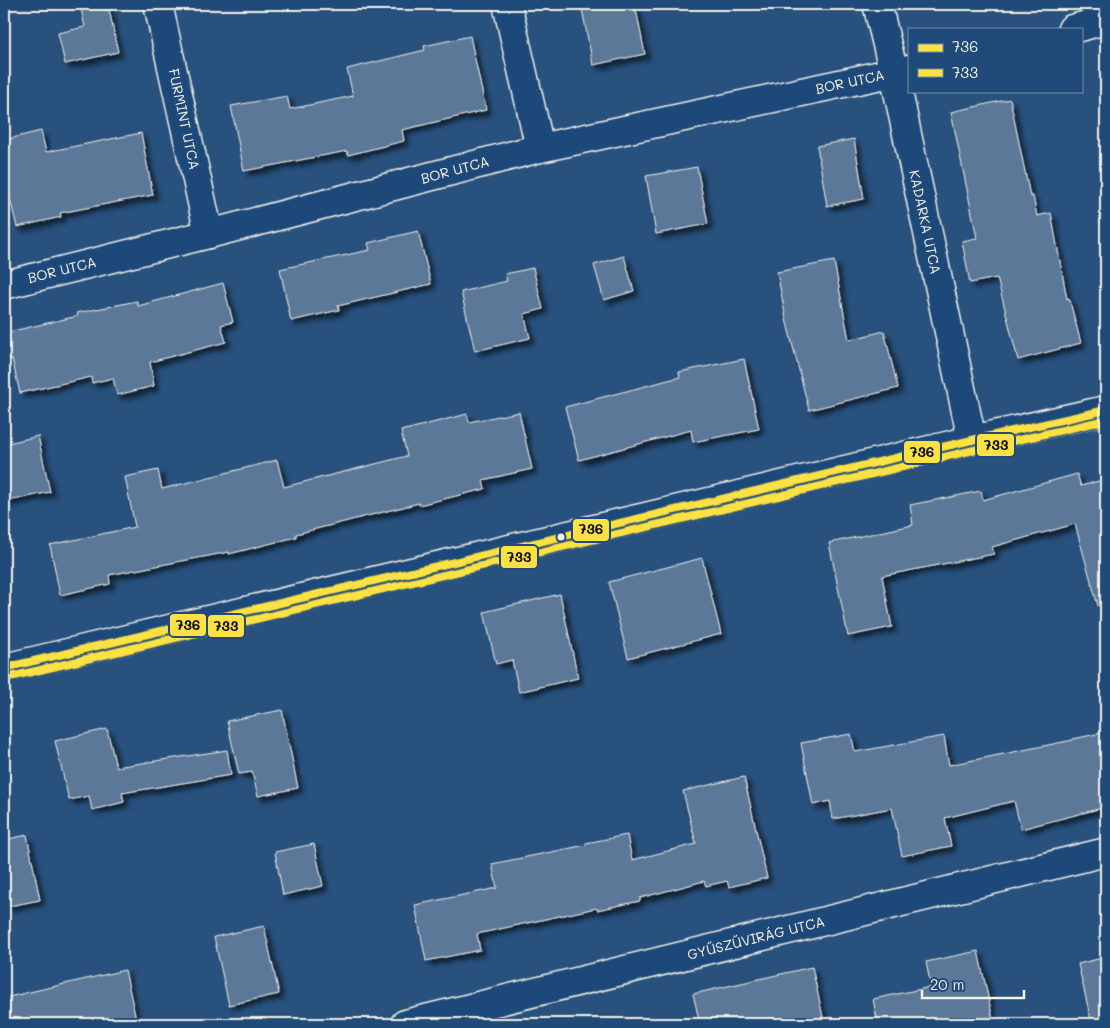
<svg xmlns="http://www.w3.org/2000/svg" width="1110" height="1028" font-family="Mali,sans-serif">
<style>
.building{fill:#5b7899;stroke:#f4f1e8;filter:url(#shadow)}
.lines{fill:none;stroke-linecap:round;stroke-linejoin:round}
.minor-casing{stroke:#f4f1e8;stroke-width:31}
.tertiary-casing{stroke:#f4f1e8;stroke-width:31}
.minor{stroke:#1f4a7a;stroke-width:28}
.tertiary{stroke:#1f4a7a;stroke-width:28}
.bus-1-casing{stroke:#1f4a7a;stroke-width:11}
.bus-2-casing{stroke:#1f4a7a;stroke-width:11}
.bus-1{stroke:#fbe143;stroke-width:8}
.bus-2{stroke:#fbe143;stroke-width:8}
.bus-dot{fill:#f4f1e8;stroke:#1f4a7a;stroke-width:2}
.labels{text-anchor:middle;stroke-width:4;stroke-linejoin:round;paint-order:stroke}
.street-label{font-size:14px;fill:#f4f1e8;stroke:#1f4a7a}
.line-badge{stroke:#1f4a7a;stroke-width:2}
.pale-badge-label{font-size:14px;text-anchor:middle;font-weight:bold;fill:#111}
</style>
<defs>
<filter id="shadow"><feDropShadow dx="4.5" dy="4.5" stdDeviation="2.5" flood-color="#0009"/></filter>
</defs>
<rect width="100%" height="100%" fill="#28517e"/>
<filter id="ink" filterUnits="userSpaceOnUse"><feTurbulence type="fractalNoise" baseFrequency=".02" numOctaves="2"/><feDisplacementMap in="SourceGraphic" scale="10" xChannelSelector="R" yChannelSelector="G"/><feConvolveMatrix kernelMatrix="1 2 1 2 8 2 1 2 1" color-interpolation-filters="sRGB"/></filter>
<g filter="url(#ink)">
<g class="building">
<polygon points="108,4 118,52 65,64 58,33 85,27 81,9"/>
<polygon points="581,4 635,4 645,54 593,65"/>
<polygon points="470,36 486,110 402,130 404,141 348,155 347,151 244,171 231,106 287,96 290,109 353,96 347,69 425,50 424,46"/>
<polygon points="1010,99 1030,196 1033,196 1037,216 1051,213 1067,299 1069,298 1081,343 1018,360 997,278 970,283 962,241 977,238 951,112"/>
<polygon points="41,131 46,152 141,133 153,195 60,213 61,217 17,227 7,187 4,188 4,140"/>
<polygon points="854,139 864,199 827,206 817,146"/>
<polygon points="697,167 708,224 656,234 646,176"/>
<polygon points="418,231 431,284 338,306 339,310 291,321 280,269 370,250 368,243"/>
<polygon points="624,256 634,291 604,300 594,265"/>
<polygon points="834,261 849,340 884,331 898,388 809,410 786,319 777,272"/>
<polygon points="533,268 543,309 524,314 530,338 475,351 461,292 507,281 505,274"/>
<polygon points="223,283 233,322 221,325 226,342 150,362 154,386 117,395 113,378 92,383 91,377 20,393 12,359 4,360 4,333 78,316 77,313 137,301 138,306"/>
<polygon points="744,359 759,429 693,442 691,430 579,460 565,407 680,377 679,372"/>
<polygon points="519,412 532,469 483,480 485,489 419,505 419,503 296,534 296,537 229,554 229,552 109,575 110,584 60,595 50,545 135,527 125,477 158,470 162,489 277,460 284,487 407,456 401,431 467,414 469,422"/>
<polygon points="38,436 50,492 4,502 4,444"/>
<polygon points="1077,474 1081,486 1106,479 1106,605 1098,606 1075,524 992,547 994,554 882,576 892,627 848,636 829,543 913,525 910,505 981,491 983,500"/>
<polygon points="702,558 721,634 628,658 609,582"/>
<polygon points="560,594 578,678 519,692 512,660 496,664 484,612"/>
<polygon points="282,710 298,788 258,796 252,772 239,774 227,721"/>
<polygon points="107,729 116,767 227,750 231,775 122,793 124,802 92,810 89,796 69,800 55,741"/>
<polygon points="1106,732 1106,807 1021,829 1014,801 945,818 951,846 902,856 892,808 833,819 830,801 813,805 801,743 851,734 855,752 944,736 949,765 1073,740 1073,739"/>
<polygon points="744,777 767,878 729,887 727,881 706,886 704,881 640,898 640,901 597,910 596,908 477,934 480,950 426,961 415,905 497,888 492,864 586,845 586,843 627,835 632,860 696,844 683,791"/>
<polygon points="27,835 40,900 4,907 4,840"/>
<polygon points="314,844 323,886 283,895 275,852"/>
<polygon points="264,926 279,994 229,1005 214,937"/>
<polygon points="978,951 994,1024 878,1024 873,999 931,987 926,962"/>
<polygon points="1106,957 1106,1024 1092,1024 1078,964"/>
<polygon points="812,967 823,1017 806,1021 807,1024 700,1024 693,994"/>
<polygon points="125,970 137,1024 8,1024 4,1006 4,998"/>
</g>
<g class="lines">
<defs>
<g id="minor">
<polyline points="158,4 209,234"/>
<polyline points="507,4 540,148"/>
<polyline points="877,4 894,73 972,440"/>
<polyline points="1072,29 1106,20"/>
<polyline points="4,285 209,234 540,148 909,69"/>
<polyline points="405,1024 1106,852"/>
</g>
<polyline id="tertiary" points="4,668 972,440 1106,410"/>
</defs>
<use href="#minor" class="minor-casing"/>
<use href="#tertiary" class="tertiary-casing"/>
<use href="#minor" class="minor"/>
<use href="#tertiary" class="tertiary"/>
<defs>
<polyline id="bus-1" points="4,668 972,440 1106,410"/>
<polyline id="bus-2" points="6,678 974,450 1106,420"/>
</defs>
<use href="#bus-1" class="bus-1-casing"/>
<use href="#bus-2" class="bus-2-casing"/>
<use href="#bus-1" class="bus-1"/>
<use href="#bus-2" class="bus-2"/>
</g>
</g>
<circle class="bus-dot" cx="561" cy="537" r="4.5"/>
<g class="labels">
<g class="street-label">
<text transform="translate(850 82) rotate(-12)" y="5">BOR UTCA</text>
<text transform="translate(184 119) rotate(78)" y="5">FURMINT UTCA</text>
<text transform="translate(455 170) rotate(-15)" y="5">BOR UTCA</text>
<text transform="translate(925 222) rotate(78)" y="5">KADARKA UTCA</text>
<text transform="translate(62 270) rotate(-14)" y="5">BOR UTCA</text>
<text transform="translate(756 938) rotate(-14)" y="5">GYŰSZŰVIRÁG UTCA</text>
</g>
</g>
<g class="line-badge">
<rect x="976" y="433" width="39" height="24" rx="5" fill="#fbe143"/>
<rect x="903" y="440" width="38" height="24" rx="5" fill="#fbe143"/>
<rect x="572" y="518" width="38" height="24" rx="5" fill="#fbe143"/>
<rect x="500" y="545" width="38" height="24" rx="5" fill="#fbe143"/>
<rect x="169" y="613" width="38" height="24" rx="5" fill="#fbe143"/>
<rect x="207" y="614" width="38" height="24" rx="5" fill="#fbe143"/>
</g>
<g class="pale-badge-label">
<text x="996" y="450">733</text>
<text x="922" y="457">736</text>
<text x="591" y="534">736</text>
<text x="519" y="562">733</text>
<text x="188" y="630">736</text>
<text x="226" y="631">733</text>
</g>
<rect width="1110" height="1028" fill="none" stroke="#1f4a7a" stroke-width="20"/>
<rect x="10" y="10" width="1090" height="1008" fill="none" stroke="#f4f1e8" stroke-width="2" filter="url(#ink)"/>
<rect x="908" y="28" width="175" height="65" fill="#1f4a7a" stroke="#748da6"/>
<rect x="918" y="44" width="25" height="8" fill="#fbe143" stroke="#748da6"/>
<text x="952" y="52" font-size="15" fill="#f4f1e8">736</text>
<rect x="918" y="69" width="25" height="8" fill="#fbe143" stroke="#748da6"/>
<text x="952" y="78" font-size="15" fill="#f4f1e8">733</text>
<path d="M922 990v8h102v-8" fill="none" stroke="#f4f1e8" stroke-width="2.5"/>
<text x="930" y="990" font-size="15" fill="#f4f1e8" stroke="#1f4a7a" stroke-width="4" paint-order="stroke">20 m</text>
</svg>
